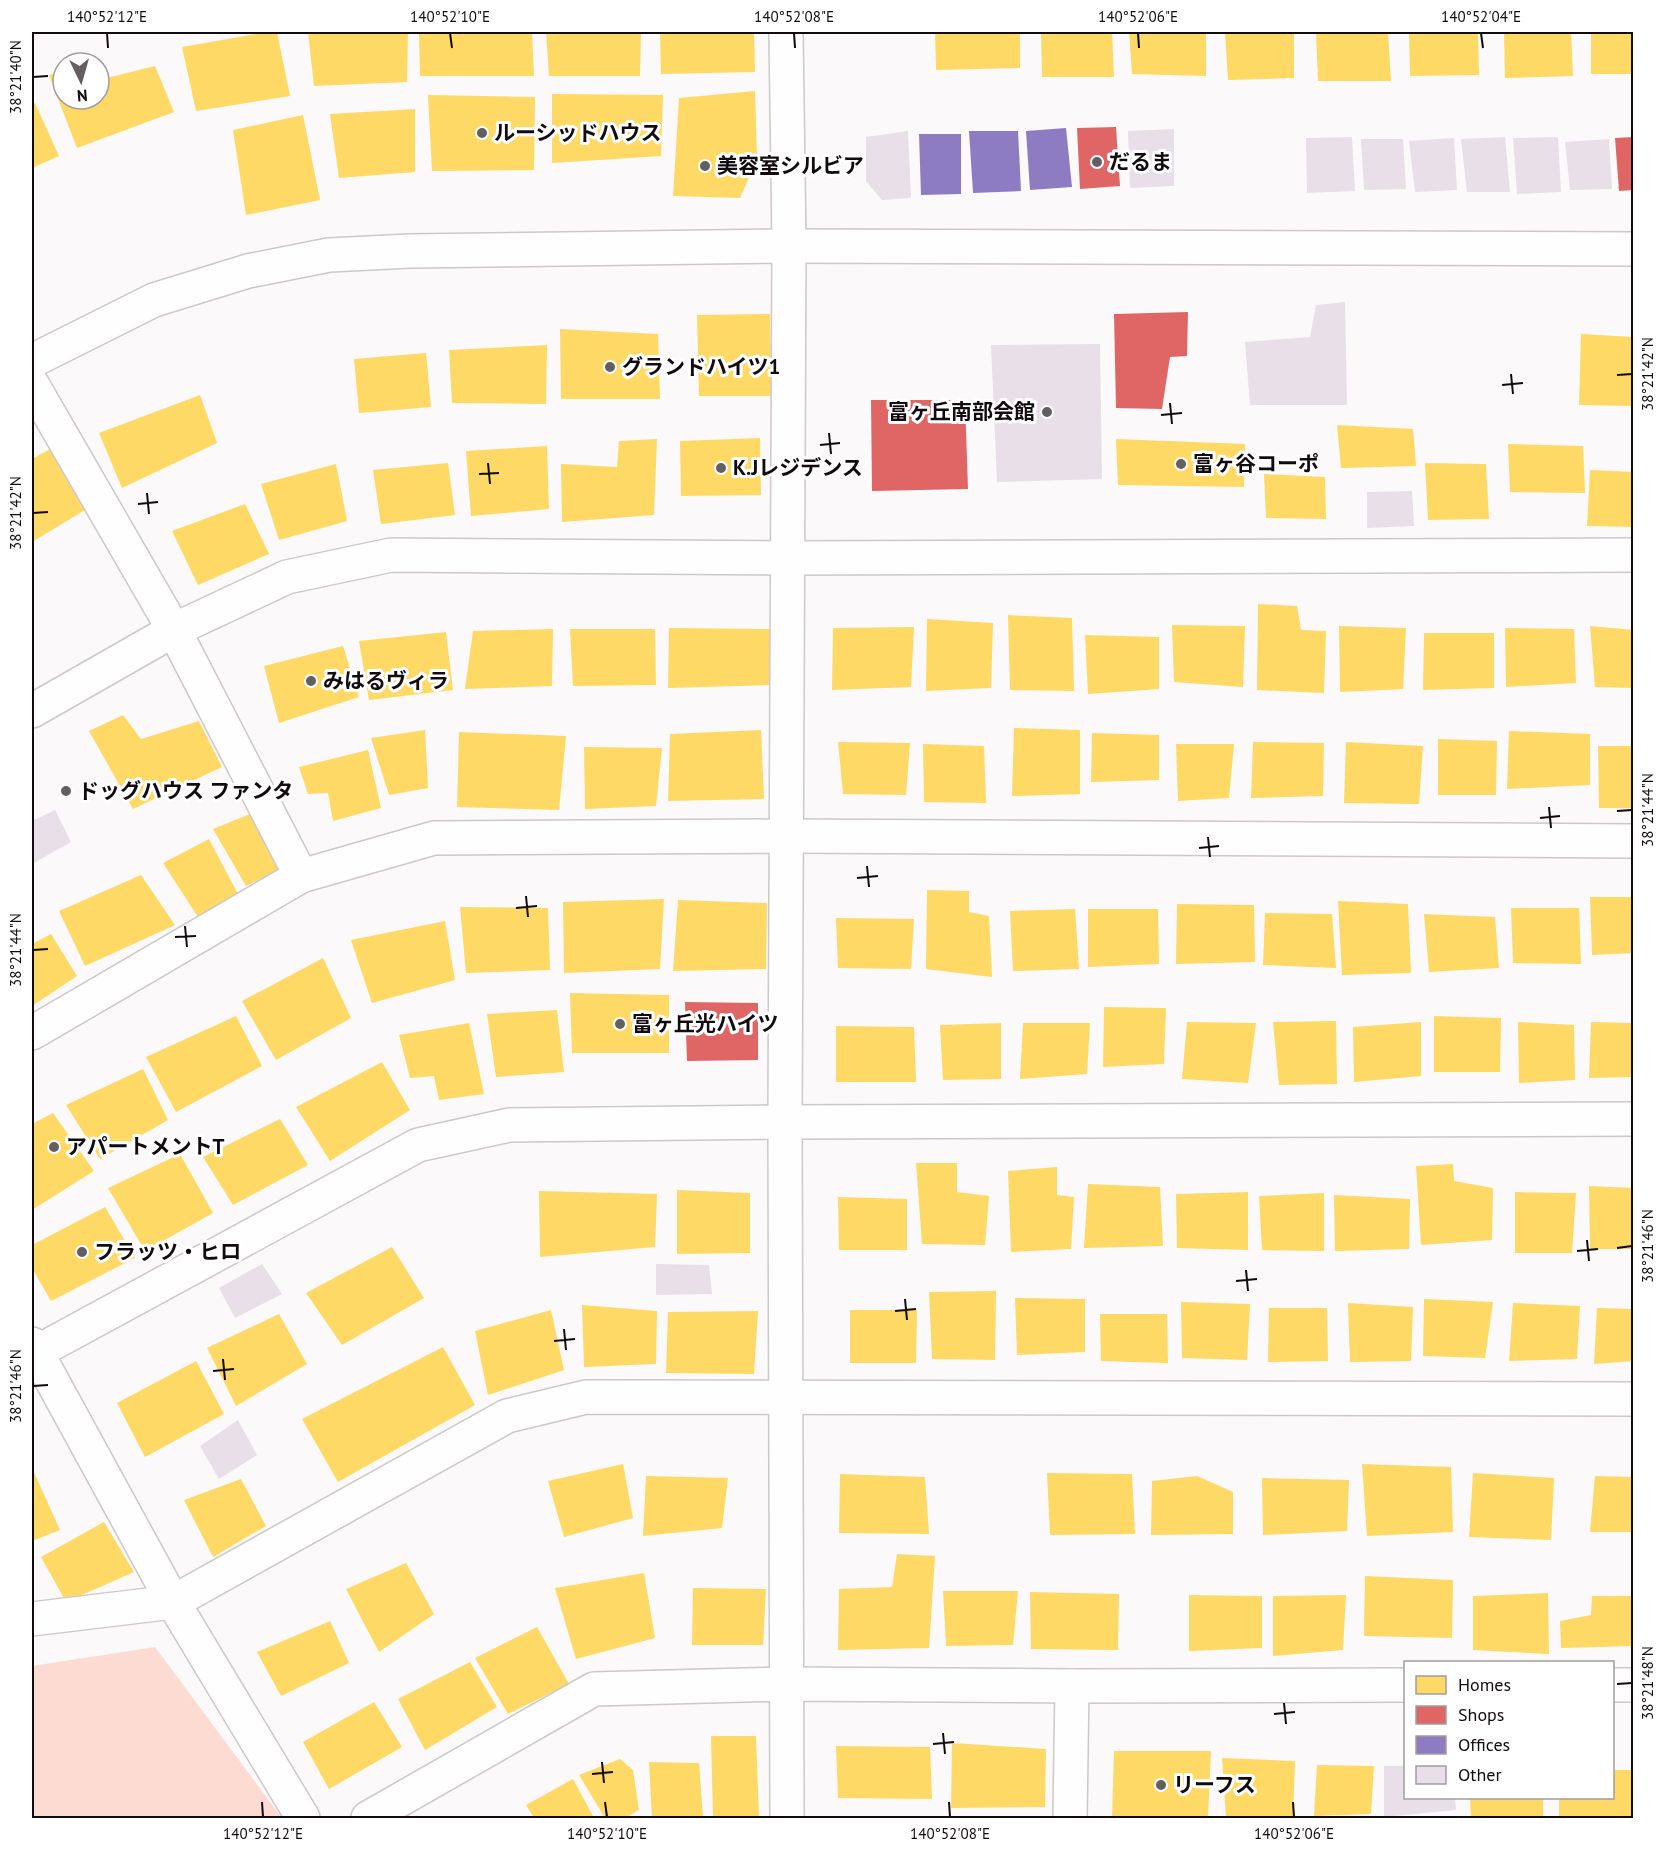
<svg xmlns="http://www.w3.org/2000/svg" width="1665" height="1850" font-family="'PT Sans','Noto Sans JP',sans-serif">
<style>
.green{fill:#fcdcd2}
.homes{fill:#ffd966}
.shops{fill:#e06666}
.offices{fill:#8e7cc3}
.building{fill:#e8dfe8}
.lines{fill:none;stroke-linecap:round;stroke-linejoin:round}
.minor-casing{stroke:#cdc8ca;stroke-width:36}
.tertiary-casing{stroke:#cdc8ca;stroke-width:36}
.minor{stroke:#fefefe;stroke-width:33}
.tertiary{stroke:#fefefe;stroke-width:33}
.ticks{fill:none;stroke:#110a0e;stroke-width:2}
.poi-dot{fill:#635e61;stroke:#fff;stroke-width:2}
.labels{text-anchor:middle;stroke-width:6;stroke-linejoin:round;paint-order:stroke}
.poi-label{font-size:21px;font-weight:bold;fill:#110a0e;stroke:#fff;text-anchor:start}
.neatline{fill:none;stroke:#110a0e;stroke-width:2}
.ticks-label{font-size:15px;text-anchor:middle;fill:#110a0e}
</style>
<rect width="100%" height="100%" fill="#fbf9fa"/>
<polygon class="green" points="155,1647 282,1818 32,1818 32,1666"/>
<g class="homes">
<polygon points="267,32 277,32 290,96 196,111 182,47"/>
<polygon points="308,32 408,32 407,82 314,86"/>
<polygon points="419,32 532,32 534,76 420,76"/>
<polygon points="546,32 641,32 640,76 549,76"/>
<polygon points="660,32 754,32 755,72 661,74"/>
<polygon points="935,32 1020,32 1020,68 936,70"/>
<polygon points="1041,32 1112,32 1114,77 1042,77"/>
<polygon points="1129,32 1206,32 1206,76 1132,74"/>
<polygon points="1225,32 1294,32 1294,78 1228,80"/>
<polygon points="1316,32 1388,32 1391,81 1318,81"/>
<polygon points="1409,32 1478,32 1479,75 1410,76"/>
<polygon points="1504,32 1571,32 1573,76 1505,78"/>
<rect x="1591" y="32" width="43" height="42"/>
<polygon points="155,66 174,112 77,148 49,75 63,71 63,99 99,99 99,80"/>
<polygon points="755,91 757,159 740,198 673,196 679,98"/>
<polygon points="552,94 663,95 661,156 552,163"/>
<polygon points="428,95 535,97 534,170 432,171"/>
<polygon points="35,103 59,156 32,168 32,105"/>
<polygon points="415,109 415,172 339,178 330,114"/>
<polygon points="303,115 320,200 246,215 233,130"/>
<polygon points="770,314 771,396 699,396 697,315"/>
<polygon points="560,329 658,334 660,399 561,399"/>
<polygon points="1581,334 1634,337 1634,406 1579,405"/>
<polygon points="547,345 546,404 452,403 449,350"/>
<polygon points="426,353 431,407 359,413 354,359"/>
<polygon points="200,395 217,443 122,488 99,433"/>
<polygon points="1337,425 1413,429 1416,466 1341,468"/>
<polygon points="760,438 761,495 681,496 680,441"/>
<polygon points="657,439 654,515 562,522 561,464 617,467 619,441"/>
<polygon points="1116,439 1245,444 1244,487 1118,485"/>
<polygon points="1508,444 1583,446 1585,493 1510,492"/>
<polygon points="547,446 549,509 471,516 466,451"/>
<polygon points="50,449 85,510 32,542 32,459"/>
<polygon points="448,463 455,515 381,524 373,470"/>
<polygon points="1425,463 1486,464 1489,519 1428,520"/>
<polygon points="336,464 347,521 279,540 261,484"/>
<polygon points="1590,470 1634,472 1634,527 1587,526"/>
<polygon points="1264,474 1325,477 1326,519 1266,518"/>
<polygon points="245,504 269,554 198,585 172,531"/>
<polygon points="1258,604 1297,606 1301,630 1326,631 1324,693 1257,690"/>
<polygon points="1008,615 1072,618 1074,691 1010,690"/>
<polygon points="927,619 993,623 991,688 926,691"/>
<polygon points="1172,625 1245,626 1243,687 1174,682"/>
<polygon points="1339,626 1406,628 1403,689 1340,692"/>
<polygon points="1590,626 1634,630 1634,688 1595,687"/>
<polygon points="914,627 911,687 832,690 833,628"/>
<polygon points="669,628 771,629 769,685 668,688"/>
<polygon points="1505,628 1574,629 1576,683 1506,687"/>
<polygon points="553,629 552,686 465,689 473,631"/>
<polygon points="570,629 655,629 656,685 573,686"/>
<polygon points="446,632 453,690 369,700 359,641"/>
<polygon points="1424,633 1494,633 1494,688 1423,690"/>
<polygon points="1085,635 1159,637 1159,689 1088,694"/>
<polygon points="343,646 359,697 279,723 264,666"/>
<polygon points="123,715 141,739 199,721 222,767 133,809 89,731"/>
<polygon points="1014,728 1080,730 1080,794 1012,796"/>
<polygon points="425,730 428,788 389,795 371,738"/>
<polygon points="761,730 764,799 668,801 670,734"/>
<polygon points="1509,731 1590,734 1590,785 1507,789"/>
<polygon points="459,732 566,736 559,810 457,807"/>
<polygon points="1092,733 1159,735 1159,780 1091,782"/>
<polygon points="1438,739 1497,741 1496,795 1438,795"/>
<polygon points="838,742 910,743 906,795 843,794"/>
<polygon points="1253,742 1324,743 1323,796 1251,798"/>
<polygon points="1346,742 1423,746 1419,804 1344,803"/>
<polygon points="923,744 984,746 986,803 924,802"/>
<polygon points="1176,744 1234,744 1229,798 1178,801"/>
<polygon points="1598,746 1634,746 1634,808 1599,808"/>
<polygon points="584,747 662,748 656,806 585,809"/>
<polygon points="368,750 381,808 333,821 328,793 308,794 299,767"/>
<polygon points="257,811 283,868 246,886 213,829"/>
<polygon points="209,839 239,896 198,917 163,863"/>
<polygon points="141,875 175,925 85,966 59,911"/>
<polygon points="927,890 969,891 969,912 989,916 992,977 926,969"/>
<polygon points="1590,897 1634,897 1634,953 1592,955"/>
<polygon points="664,899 660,969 564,973 563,902"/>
<polygon points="678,900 767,903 766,969 673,971"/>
<polygon points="1338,901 1408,904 1411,973 1342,975"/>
<polygon points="1177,904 1254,905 1255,962 1176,964"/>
<polygon points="460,907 548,908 550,970 466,973"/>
<polygon points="1511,908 1579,908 1581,964 1513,963"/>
<polygon points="1075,909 1079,969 1013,971 1010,911"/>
<polygon points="1088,909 1158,909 1159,964 1088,967"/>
<polygon points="1265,913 1332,914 1336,968 1263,965"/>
<polygon points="1424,914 1495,917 1499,968 1429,972"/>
<polygon points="836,918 914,919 911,969 838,968"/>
<polygon points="445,921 455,980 372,1003 351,940"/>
<polygon points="51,934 77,976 32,1006 32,944"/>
<polygon points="323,958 351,1018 276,1060 242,1001"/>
<polygon points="570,993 669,995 669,1053 572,1053"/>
<polygon points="1104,1007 1166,1008 1164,1064 1103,1067"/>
<polygon points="557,1010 564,1072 496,1077 487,1014"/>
<polygon points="236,1016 262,1066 176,1112 146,1057"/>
<polygon points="1434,1016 1501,1018 1500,1072 1434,1072"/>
<polygon points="1336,1021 1337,1084 1279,1085 1273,1022"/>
<polygon points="1187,1022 1256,1023 1248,1083 1182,1079"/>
<polygon points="1421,1022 1421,1076 1354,1082 1353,1027"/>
<polygon points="1518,1022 1574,1025 1575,1080 1519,1083"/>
<polygon points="1591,1022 1634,1023 1634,1077 1589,1078"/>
<polygon points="469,1023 484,1094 439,1100 434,1076 410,1078 399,1035"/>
<polygon points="1001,1023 1001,1079 943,1080 940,1025"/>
<polygon points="1023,1023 1090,1023 1087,1074 1020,1079"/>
<polygon points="836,1026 914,1027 916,1082 836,1082"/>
<polygon points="382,1062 410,1110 330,1161 296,1107"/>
<polygon points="143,1069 168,1120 100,1159 66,1105"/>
<polygon points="53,1113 94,1171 32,1210 32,1124"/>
<polygon points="280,1119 308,1165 233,1205 203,1157"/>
<polygon points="180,1154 213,1213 145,1251 108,1188"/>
<polygon points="916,1163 957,1163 957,1192 989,1196 985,1245 922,1244"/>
<polygon points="1453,1164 1454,1181 1493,1188 1492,1240 1421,1245 1416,1166"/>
<polygon points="1057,1167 1057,1195 1074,1197 1071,1249 1011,1252 1008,1171"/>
<polygon points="1088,1184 1160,1187 1163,1246 1084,1248"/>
<polygon points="1589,1186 1634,1188 1634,1249 1590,1249"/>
<polygon points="677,1190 750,1193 750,1253 677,1254"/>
<polygon points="539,1191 657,1194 655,1247 540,1257"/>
<polygon points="1248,1192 1248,1250 1177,1248 1176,1194"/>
<polygon points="1515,1192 1576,1193 1572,1253 1515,1253"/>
<polygon points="1324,1193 1324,1251 1262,1250 1259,1196"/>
<polygon points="1334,1195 1410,1199 1409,1249 1335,1251"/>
<polygon points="838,1197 907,1199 907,1250 839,1250"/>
<polygon points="105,1207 135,1258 51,1301 32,1268 32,1245"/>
<polygon points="392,1247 424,1298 342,1345 306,1293"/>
<polygon points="996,1291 995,1360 932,1359 929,1292"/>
<polygon points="1015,1298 1085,1299 1085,1352 1017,1355"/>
<polygon points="1424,1299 1493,1302 1485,1358 1423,1356"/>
<polygon points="1181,1302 1250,1304 1247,1360 1182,1358"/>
<polygon points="1348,1303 1413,1307 1411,1361 1350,1362"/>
<polygon points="1513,1303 1580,1306 1577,1359 1509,1361"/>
<polygon points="582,1305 657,1311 656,1364 584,1367"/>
<polygon points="1269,1308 1327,1308 1328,1361 1268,1362"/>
<polygon points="1597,1308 1634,1309 1634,1361 1594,1364"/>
<polygon points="551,1310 564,1370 488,1395 475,1331"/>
<polygon points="850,1310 917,1310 916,1363 850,1363"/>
<polygon points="758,1311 754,1374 666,1373 668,1312"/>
<polygon points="279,1314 307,1364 236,1406 207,1348"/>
<polygon points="1100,1314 1167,1314 1168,1363 1101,1361"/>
<polygon points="443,1347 475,1405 338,1482 302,1419"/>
<polygon points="196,1361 224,1414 145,1457 117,1403"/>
<polygon points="623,1464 633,1518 564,1537 548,1481"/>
<polygon points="1362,1464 1451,1467 1453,1532 1367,1536"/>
<polygon points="32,1468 60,1530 32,1541"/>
<polygon points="1047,1473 1132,1474 1135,1534 1050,1535"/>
<polygon points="1473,1473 1554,1478 1551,1540 1469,1537"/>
<polygon points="840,1474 925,1477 929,1534 839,1533"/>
<polygon points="646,1476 728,1478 722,1528 643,1536"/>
<polygon points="1197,1476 1233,1492 1233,1534 1151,1535 1152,1481"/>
<polygon points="1595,1476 1634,1477 1634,1532 1590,1532"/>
<polygon points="1262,1478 1349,1480 1347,1531 1263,1535"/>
<polygon points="241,1479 266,1526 213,1557 184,1500"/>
<polygon points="104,1522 134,1572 66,1602 41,1557"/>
<polygon points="897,1554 935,1556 929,1648 838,1650 839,1589 892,1587"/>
<polygon points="406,1563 434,1614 379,1652 346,1589"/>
<polygon points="644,1573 655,1638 576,1659 555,1588"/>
<polygon points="1365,1576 1453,1580 1452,1638 1364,1636"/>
<polygon points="693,1588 766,1589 763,1645 692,1645"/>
<polygon points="943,1591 1018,1591 1013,1645 946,1646"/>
<polygon points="1030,1592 1119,1594 1118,1650 1031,1649"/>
<polygon points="1548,1593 1549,1654 1473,1650 1473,1596"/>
<polygon points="1189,1595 1262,1596 1262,1648 1189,1651"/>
<polygon points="1346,1595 1343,1650 1273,1656 1273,1596"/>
<polygon points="1592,1596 1634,1596 1634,1646 1561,1648 1560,1621 1591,1615"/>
<polygon points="330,1621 349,1663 281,1696 257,1652"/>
<polygon points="537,1627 569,1684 508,1714 475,1658"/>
<polygon points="470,1662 497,1707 425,1750 398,1699"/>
<polygon points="374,1702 402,1747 329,1789 303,1742"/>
<polygon points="711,1736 756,1736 759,1818 713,1818"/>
<polygon points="952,1743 1046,1749 1045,1807 951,1808"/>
<polygon points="836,1746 930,1747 932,1799 838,1798"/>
<polygon points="1114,1751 1211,1751 1208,1818 1112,1818"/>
<polygon points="1222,1758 1295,1761 1293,1818 1226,1818"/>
<polygon points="620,1759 633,1770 639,1810 625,1818 605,1818 579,1775"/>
<polygon points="649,1762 699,1763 703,1817 652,1818"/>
<polygon points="1317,1765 1374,1766 1371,1814 1314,1816"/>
<polygon points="1612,1770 1634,1770 1634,1818 1559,1818 1559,1798 1612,1798"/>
<polygon points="573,1779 594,1818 534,1818 526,1805"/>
<polygon points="1470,1798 1543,1798 1543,1818 1471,1818"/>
</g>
<g class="shops">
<polygon points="1116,127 1120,186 1080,189 1077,128"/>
<polygon points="1634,137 1634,190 1619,191 1615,138"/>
<polygon points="1188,312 1187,356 1170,357 1162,409 1116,408 1114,314"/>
<polygon points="871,400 965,400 968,489 872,491"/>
<polygon points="685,1002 758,1003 758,1060 687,1061"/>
</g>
<g class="offices">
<polygon points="1066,128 1072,187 1030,190 1026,131"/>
<polygon points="969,131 1018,131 1021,191 973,193"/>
<polygon points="919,134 961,134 961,194 921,195"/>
</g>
<g class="building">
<polygon points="1174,129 1174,186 1130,188 1128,131"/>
<polygon points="908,131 911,198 882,200 866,181 866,137"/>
<polygon points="1352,137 1355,191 1307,193 1306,138"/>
<polygon points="1505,137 1510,192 1467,192 1461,139"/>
<polygon points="1558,137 1561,192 1517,194 1513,138"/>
<polygon points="1454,138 1457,190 1415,192 1409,141"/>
<polygon points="1361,139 1403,139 1406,189 1364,190"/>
<polygon points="1609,139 1612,189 1570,190 1565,142"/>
<polygon points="1345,302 1347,405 1250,405 1245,342 1310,337 1316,305"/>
<polygon points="1100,344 1102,479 997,482 991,345"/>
<polygon points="1412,491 1414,526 1367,528 1367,492"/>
<polygon points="55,810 71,842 32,864 32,821"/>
<polygon points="262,1264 282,1294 235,1318 219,1288"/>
<polygon points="656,1264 709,1265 712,1294 656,1295"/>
<polygon points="238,1420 257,1455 219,1479 200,1446"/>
<polygon points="1384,1766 1406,1766 1406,1798 1455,1798 1456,1810 1384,1817"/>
</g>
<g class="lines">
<defs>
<g id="minor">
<polyline points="32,384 174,630 301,876"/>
<polyline points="32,711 174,630 287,577 391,555 787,558 1634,555"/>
<polyline points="32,1033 301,876 434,838 786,836 1634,841"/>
<polyline points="32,1344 173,1602 303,1818"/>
<polyline points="37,1352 418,1145 509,1125 785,1122 1634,1119"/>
<polyline points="32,1619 173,1602 507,1416 586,1397 1634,1399"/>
<polyline points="1612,1685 1634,1685"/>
<polyline points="368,1818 594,1689 786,1684 1072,1686 1406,1685"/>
<polyline points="1070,1818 1072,1686"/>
</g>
<g id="tertiary">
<polyline points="786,32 789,246 785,1122 787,1818"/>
<polyline points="32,361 154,300 248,271 329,255 410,251 789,246 1634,249"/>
</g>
</defs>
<use href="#minor" class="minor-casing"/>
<use href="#tertiary" class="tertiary-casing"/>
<use href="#minor" class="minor"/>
<use href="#tertiary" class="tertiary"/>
</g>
<path class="ticks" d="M107 33 108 48M450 33 452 48M794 33 795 48M1138 33 1139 48M1481 33 1483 48M33 77 48 76M1511 374 1513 394M1617 375 1632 374M1502 385 1523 383M1170 403 1172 424M1161 415 1182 413M829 433 831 454M820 445 840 443M488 463 490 484M479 474 499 473M147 493 149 514M138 504 158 502M33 513 48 512M1549 807 1551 828M1617 811 1632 810M1540 818 1560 816M1208 837 1210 857M1199 848 1219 846M867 866 869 887M857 878 878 876M526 896 528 917M516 908 537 906M185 926 187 947M175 937 196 936M33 950 48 949M1587 1240 1589 1261M1617 1248 1632 1246M1577 1251 1598 1249M1246 1270 1248 1291M1236 1281 1257 1279M905 1299 907 1320M895 1311 916 1309M564 1329 566 1350M554 1341 575 1339M223 1359 225 1380M213 1371 234 1369M33 1386 48 1385M1617 1684 1632 1683M1284 1703 1286 1724M1274 1714 1295 1712M943 1733 945 1754M933 1744 954 1742M602 1762 604 1783M592 1774 613 1772M262 1802 263 1817M605 1802 607 1817M949 1802 950 1817M1293 1802 1294 1817"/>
<g class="poi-dot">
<circle cx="482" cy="133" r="6"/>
<circle cx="1097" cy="162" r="6"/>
<circle cx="705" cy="166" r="6"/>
<circle cx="610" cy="367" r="6"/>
<circle cx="1047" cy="412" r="6"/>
<circle cx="1181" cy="464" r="6"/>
<circle cx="721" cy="468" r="6"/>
<circle cx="311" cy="681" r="6"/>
<circle cx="66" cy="791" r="6"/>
<circle cx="620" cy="1024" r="6"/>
<circle cx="54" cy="1147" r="6"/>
<circle cx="82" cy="1252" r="6"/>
<circle cx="1161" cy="1785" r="6"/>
</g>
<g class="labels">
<g class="poi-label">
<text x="494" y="140">ルーシッドハウス</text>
<text x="1109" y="169">だるま</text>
<text x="717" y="173">美容室シルビア</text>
<text x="622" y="374">グランドハイツ1</text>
<text x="1035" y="419" text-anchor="end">富ヶ丘南部会館</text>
<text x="1193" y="471">富ヶ谷コーポ</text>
<text x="733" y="475">K.Jレジデンス</text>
<text x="323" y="688">みはるヴィラ</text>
<text x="78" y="798">ドッグハウス ファンタ</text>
<text x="632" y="1031">富ヶ丘光ハイツ</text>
<text x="66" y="1154">アパートメントT</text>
<text x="94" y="1259">フラッツ・ヒロ</text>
<text x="1173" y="1792">リーフス</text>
</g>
</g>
<rect width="1665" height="1850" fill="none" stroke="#ffffff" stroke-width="66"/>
<rect x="1404" y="1661" width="210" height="138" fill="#ffffff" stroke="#a09d9f" stroke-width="1.5"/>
<rect x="1416" y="1676" width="30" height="18" fill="#ffd966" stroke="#a09d9f" stroke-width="1.5"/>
<text x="1458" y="1691" font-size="18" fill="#110a0e">Homes</text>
<rect x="1416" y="1706" width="30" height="18" fill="#e06666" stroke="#a09d9f" stroke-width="1.5"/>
<text x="1458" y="1721" font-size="18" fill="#110a0e">Shops</text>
<rect x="1416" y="1736" width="30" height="18" fill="#8e7cc3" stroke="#a09d9f" stroke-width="1.5"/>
<text x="1458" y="1751" font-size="18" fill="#110a0e">Offices</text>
<rect x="1416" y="1766" width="30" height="18" fill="#e8dfe8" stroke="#a09d9f" stroke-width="1.5"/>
<text x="1458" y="1781" font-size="18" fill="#110a0e">Other</text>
<g transform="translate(81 81) rotate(175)"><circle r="28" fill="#ffffff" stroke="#a09d9f" stroke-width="1.5"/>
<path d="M0-4.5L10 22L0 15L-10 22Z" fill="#635e61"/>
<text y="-9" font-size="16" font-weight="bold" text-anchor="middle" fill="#110a0e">N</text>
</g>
<rect x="33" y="33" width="1599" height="1784" class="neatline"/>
<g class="ticks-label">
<text x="107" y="22">140°52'12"E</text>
<text x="450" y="22">140°52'10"E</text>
<text x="794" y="22">140°52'08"E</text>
<text x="1138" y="22">140°52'06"E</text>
<text x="1481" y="22">140°52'04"E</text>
<text transform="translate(16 77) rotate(-90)" y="5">38°21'40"N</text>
<text transform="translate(1648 374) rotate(-90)" y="5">38°21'42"N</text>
<text transform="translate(16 513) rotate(-90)" y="5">38°21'42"N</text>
<text transform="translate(1648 810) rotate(-90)" y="5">38°21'44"N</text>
<text transform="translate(16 950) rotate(-90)" y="5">38°21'44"N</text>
<text transform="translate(1648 1246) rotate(-90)" y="5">38°21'46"N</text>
<text transform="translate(16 1386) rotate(-90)" y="5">38°21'46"N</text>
<text transform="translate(1648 1683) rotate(-90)" y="5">38°21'48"N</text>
<text x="263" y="1839">140°52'12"E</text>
<text x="607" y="1839">140°52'10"E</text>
<text x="950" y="1839">140°52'08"E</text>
<text x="1294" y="1839">140°52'06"E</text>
</g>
</svg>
